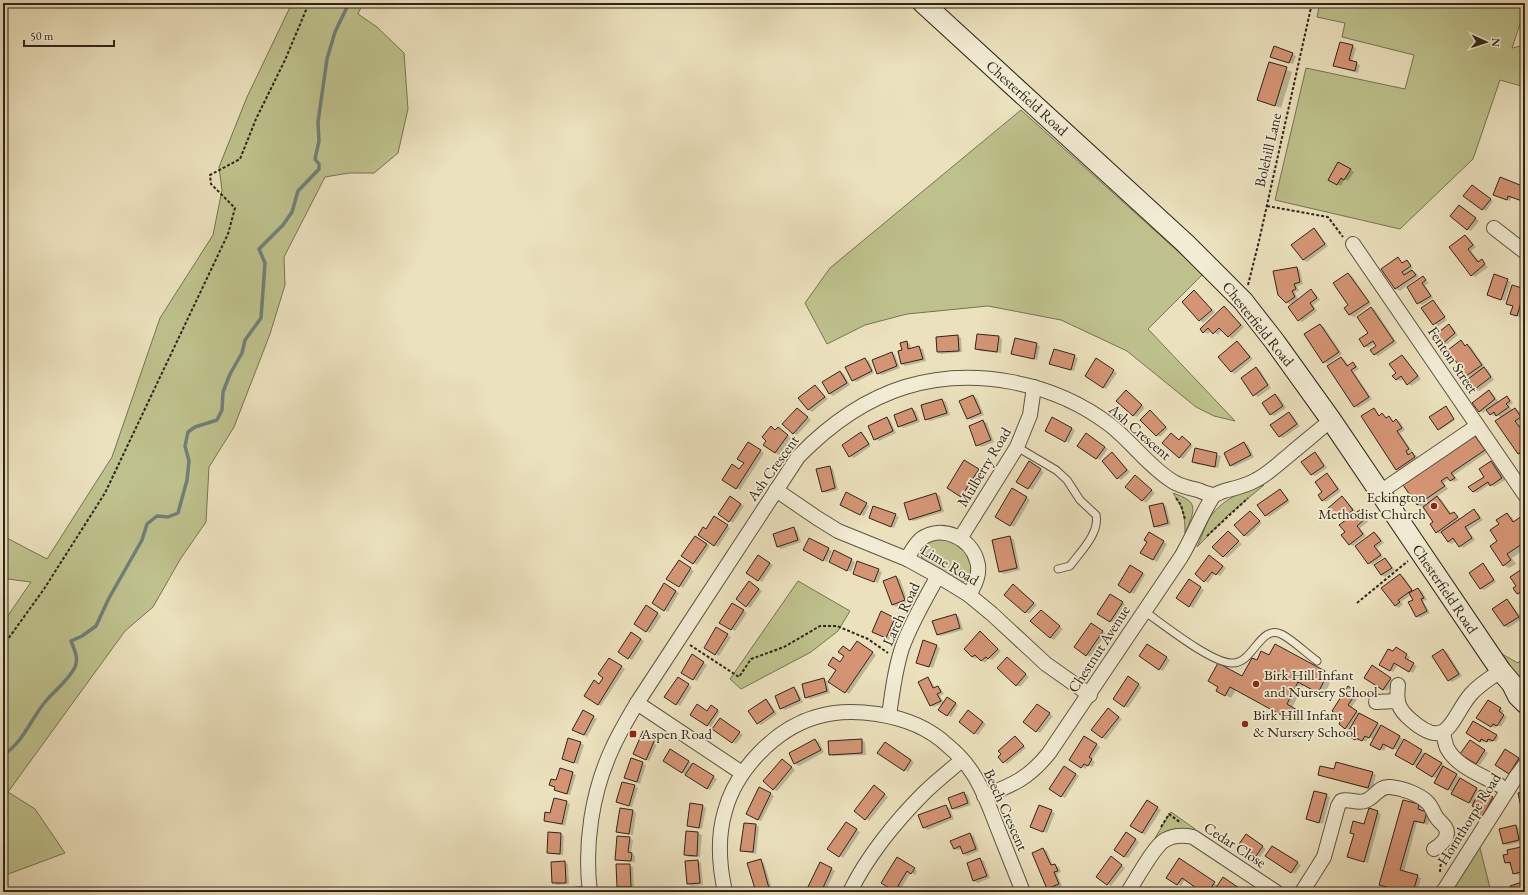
<svg xmlns="http://www.w3.org/2000/svg" width="1528" height="895" font-family="'EB Garamond',serif">
<style>
.green{fill:#bec18c;stroke:#767353}
.shadow{fill:#0003}
.lines{fill:none;stroke-linecap:round;stroke-linejoin:round}
.stream{stroke:#707f7b;stroke-width:3.5}
.building{fill:#d59575;stroke:#2f251a}
.service-casing{stroke:#5e5443;stroke-width:9}
.minor-casing{stroke:#5e5443;stroke-width:16}
.secondary-casing{stroke:#2f251a;stroke-width:22}
.path{stroke:#2f251a;stroke-width:2;stroke-dasharray:3 2;stroke-linecap:butt}
.service{stroke:#f2ecd4;stroke-width:7}
.minor{stroke:#f2ecd4;stroke-width:14}
.secondary{stroke:#f2ecd4;stroke-width:20}
.poi-dot{fill:#8f2418;stroke:#f2ecd4;stroke-width:1.5}
.labels{text-anchor:middle;stroke-width:3.5;stroke-linejoin:round;paint-order:stroke}
.street-label{font-size:15px;fill:#2f251a;stroke:#f2ecd4}
.poi-label{font-size:15px;fill:#2f251a;stroke:#f2ecd4;text-anchor:start}
</style>
<rect width="100%" height="100%" fill="#ebe1bd"/>
<filter id="stains"><feTurbulence type="fractalNoise" baseFrequency=".005" numOctaves="4"/><feColorMatrix values="0 0 0 0 .2 0 0 0 0 .09 0 0 0 0 .02 0 0 0 .5 -.17"/></filter>
<radialGradient id="worn" r=".72"><stop offset=".6" stop-color="#630" stop-opacity="0"/><stop offset="1" stop-color="#630" stop-opacity=".3"/></radialGradient>
<g class="green">
<polygon points="292,3 363,3 358,14 377,27 404,53 408,109 398,153 374,173 349,173 325,177 284,257 285,285 270,334 234,427 209,467 206,522 181,558 153,607 125,631 8,792 35,809 65,853 3,876 3,623 31,582 8,579 3,571 3,536 47,559 112,457 160,318 213,235 222,190 219,167 247,97"/>
<polygon points="1320,3 1525,3 1525,9 1512,48 1525,45 1525,87 1500,80 1473,159 1400,229 1275,200 1306,68 1405,89 1414,55 1342,37 1345,23 1317,17"/>
<polygon points="1021,110 1203,274 1148,329 1235,421 1214,416 1196,407 1127,351 1061,320 988,306 907,314 865,325 827,344 805,303 830,268"/>
<path d="M1264 485 1228 515 1197 547C1201 539 1204 529 1208 521 1219 500 1243 491 1264 485Z"/>
<path d="M1173 493C1178 495 1184 497 1188 500 1199 507 1188 525 1185 533 1185 515 1183 508 1173 493Z"/>
<path d="M935 539C957 539 959 545 972 560V576L967 581 962 582 923 559 920 554 922 546Z"/>
<polygon points="798,581 850,611 838,631 811,652 741,689 730,679"/>
<polygon points="1502,654 1518,663 1525,656 1525,679 1517,676"/>
<polygon points="1171,812 1195,829 1167,833 1155,838"/>
<polygon points="1468,841 1480,848 1491,892 1436,892"/>
</g>
<g class="shadow">
<polygon points="1352,46 1356,48 1352,62 1360,65 1358,73 1335,66"/>
<polygon points="1292,54 1296,56 1293,64 1275,58"/>
<polygon points="1269,63 1292,72 1281,108 1258,100"/>
<polygon points="1339,163 1354,172 1348,181 1345,179 1341,186 1329,179"/>
<polygon points="1472,186 1493,201 1486,211 1482,209"/>
<polygon points="1525,188 1525,201 1512,197 1510,201 1495,195"/>
<polygon points="1462,208 1479,221 1471,231 1467,229"/>
<polygon points="1314,229 1317,231 1328,246 1307,262 1303,260"/>
<polygon points="1465,236 1469,238 1476,247 1471,251 1480,262 1482,261 1488,267 1475,277 1472,275"/>
<polygon points="1398,259 1404,264 1407,262 1410,264 1413,268 1411,270 1416,273 1419,277 1400,291 1396,289 1383,269"/>
<polygon points="1297,268 1300,270 1303,284 1297,286 1299,291 1295,292 1298,300 1312,291 1315,293 1320,300 1313,305 1317,311 1302,322 1299,320 1291,305 1286,302"/>
<polygon points="1348,274 1352,276 1371,304 1354,317 1350,315 1346,308 1350,305"/>
<polygon points="1495,276 1511,282 1505,301 1488,295"/>
<polygon points="1423,277 1429,283 1425,285 1433,298 1422,305 1418,303 1408,288"/>
<polygon points="1513,286 1525,290 1525,302 1520,317 1515,315 1514,306 1510,305"/>
<polygon points="1194,292 1215,312 1203,323 1183,302"/>
<polygon points="1433,302 1436,304 1447,320 1437,327 1434,325"/>
<polygon points="1224,308 1244,327 1232,339 1222,330 1218,335 1212,330 1208,334 1204,332"/>
<polygon points="1371,308 1375,310 1397,343 1378,356 1374,354 1378,346 1376,343 1368,348 1365,346 1369,334"/>
<polygon points="1320,325 1324,327 1342,354 1328,364 1324,362"/>
<polygon points="1449,325 1452,327 1458,335 1446,345 1443,343"/>
<polygon points="958,336 961,338 962,352 941,354 938,352"/>
<polygon points="999,337 1002,339 1001,353 980,351 976,349"/>
<polygon points="1015,340 1040,346 1037,360 1013,353"/>
<polygon points="906,342 910,344 911,349 919,347 923,349 926,361 905,366 902,364 903,351"/>
<polygon points="1461,342 1466,346 1468,345 1471,347 1485,367 1483,368 1488,370 1494,380 1479,391 1475,389 1471,378 1467,375 1449,350"/>
<polygon points="1237,343 1241,345 1253,359 1235,374 1231,372 1220,357"/>
<polygon points="1054,350 1078,358 1074,371 1050,363"/>
<polygon points="892,353 895,355 900,368 882,375 878,373"/>
<polygon points="1402,356 1405,358 1421,379 1411,386 1404,378 1400,381 1396,379"/>
<polygon points="1341,358 1345,360 1349,366 1353,363 1356,365 1359,369 1354,372 1372,399 1358,408 1355,406"/>
<polygon points="865,359 869,361 874,373 856,382 853,380"/>
<polygon points="1096,360 1117,373 1106,389 1086,376"/>
<polygon points="1256,368 1260,370 1271,388 1258,397 1254,395"/>
<polygon points="840,372 844,374 850,385 833,396 830,394 823,382"/>
<polygon points="815,386 818,388 828,399 812,412 809,410 799,399"/>
<polygon points="1489,391 1492,393 1499,402 1507,397 1510,399 1513,403 1509,406 1513,411 1515,409 1519,411 1524,419 1518,423 1525,434 1525,454 1522,456 1518,454 1502,418 1497,415 1494,416 1491,414 1487,409 1483,413 1479,411"/>
<polygon points="1130,394 1145,408 1137,417 1133,415"/>
<polygon points="1275,395 1279,397 1286,408 1274,416 1271,414"/>
<polygon points="973,396 977,398 984,415 971,420 967,418"/>
<polygon points="942,400 946,402 950,415 930,421 926,419 922,406"/>
<polygon points="1446,407 1455,420 1440,430 1438,429"/>
<polygon points="798,409 811,420 797,435 793,433"/>
<polygon points="912,409 916,411 920,422 903,428 899,426"/>
<polygon points="1374,409 1380,416 1382,414 1387,419 1389,417 1394,422 1396,420 1400,422 1405,430 1400,433 1412,451 1409,453 1410,455 1412,453 1416,455 1418,459 1400,471 1397,469"/>
<polygon points="1150,411 1168,429 1160,437 1156,435"/>
<polygon points="1289,413 1292,415 1300,426 1283,438 1279,436"/>
<polygon points="886,418 890,420 896,433 879,441 875,439"/>
<polygon points="1052,419 1075,430 1069,443 1046,431"/>
<polygon points="983,421 987,423 994,442 981,447 977,445"/>
<polygon points="771,427 776,430 781,430 791,438 779,455 775,453 768,440"/>
<polygon points="861,433 864,435 871,446 854,458 850,456"/>
<polygon points="1090,437 1108,449 1100,460 1096,458"/>
<polygon points="1475,437 1479,439 1488,452 1454,475 1458,480 1454,482 1449,479 1444,483 1448,489 1436,497 1441,499 1452,515 1454,513 1461,520 1474,511 1478,513 1483,520 1468,530 1475,540 1463,548 1460,546 1456,541 1452,544 1448,542 1442,532 1440,534 1437,532 1435,522 1423,506 1422,507 1418,505 1405,485"/>
<polygon points="1186,440 1193,446 1183,459 1179,457 1179,441"/>
<polygon points="748,443 764,453 740,490 723,479 740,470 745,463"/>
<polygon points="1244,443 1248,445 1254,457 1234,467 1231,465"/>
<polygon points="1195,450 1221,456 1218,468 1196,464 1193,462"/>
<polygon points="1112,454 1116,456 1130,472 1121,480 1118,478"/>
<polygon points="1315,454 1319,456 1327,468 1315,476 1311,474"/>
<polygon points="965,461 982,472 965,498 948,488"/>
<polygon points="1491,462 1495,464 1505,480 1494,487 1490,484 1477,493 1473,491 1485,477"/>
<polygon points="1030,463 1044,472 1032,490 1018,481"/>
<polygon points="829,467 833,469 838,490 826,493 823,491"/>
<polygon points="1327,475 1330,477 1341,491 1326,502 1322,500"/>
<polygon points="1138,479 1155,493 1146,503 1126,486"/>
<polygon points="1013,490 1030,500 1014,527 997,516"/>
<polygon points="1280,490 1283,492 1290,502 1269,517 1266,515"/>
<polygon points="847,494 869,506 864,516 841,504"/>
<polygon points="936,494 940,496 944,512 913,521 910,519"/>
<polygon points="1342,498 1346,500 1357,513 1361,510 1364,512 1370,520 1360,528 1366,536 1353,546 1350,544 1346,533 1348,520 1343,517 1338,520 1335,518"/>
<polygon points="733,499 744,506 733,523 730,521"/>
<polygon points="1163,504 1166,506 1171,525 1158,528 1155,526"/>
<polygon points="1250,512 1262,523 1248,537 1244,535"/>
<polygon points="1507,514 1512,517 1515,522 1525,515 1525,549 1512,558 1516,564 1509,568 1503,565 1498,542"/>
<polygon points="895,515 899,517 894,528 870,518"/>
<polygon points="715,518 730,528 718,547 699,535 707,530"/>
<polygon points="794,528 797,531 801,542 781,549 778,547"/>
<polygon points="1228,532 1242,544 1227,558 1224,556"/>
<polygon points="1150,533 1167,544 1157,562 1142,552 1148,542"/>
<polygon points="1375,533 1378,535 1384,543 1377,548 1383,557 1372,565 1369,563"/>
<polygon points="1010,537 1014,540 1020,570 1004,574 1000,572"/>
<polygon points="699,539 710,546 697,565 683,556"/>
<polygon points="810,539 832,551 827,562 804,550"/>
<polygon points="835,552 855,562 851,572 833,564"/>
<polygon points="758,556 773,565 762,582 748,573"/>
<polygon points="1213,559 1226,568 1220,576 1215,573 1208,583 1205,581"/>
<polygon points="1385,559 1388,561 1395,570 1385,577 1381,575"/>
<polygon points="679,562 694,571 683,588 668,578"/>
<polygon points="1483,565 1486,567 1496,582 1484,590 1480,588"/>
<polygon points="1130,566 1145,575 1134,594 1119,585"/>
<polygon points="1525,568 1525,593 1521,596 1518,594 1514,588 1518,586"/>
<polygon points="878,570 882,572 878,583 857,576"/>
<polygon points="1400,575 1404,577 1414,592 1418,589 1422,591 1427,600 1423,601 1430,613 1420,618 1417,616 1414,600 1411,595 1401,602 1403,604 1399,608 1395,606"/>
<polygon points="896,577 900,579 908,602 897,607 893,605 884,582"/>
<polygon points="1189,580 1204,590 1193,608 1177,598"/>
<polygon points="753,584 762,591 750,608 737,599"/>
<polygon points="665,585 679,593 668,612 654,603"/>
<polygon points="1013,585 1037,605 1029,614 1025,612"/>
<polygon points="1110,595 1126,605 1114,623 1098,613"/>
<polygon points="1507,600 1510,602 1522,619 1508,628 1505,626 1494,609"/>
<polygon points="732,604 747,613 735,631 720,622"/>
<polygon points="647,607 661,616 650,633 635,624"/>
<polygon points="1041,611 1063,629 1054,640 1050,638"/>
<polygon points="955,615 959,617 963,630 941,636 937,634"/>
<polygon points="894,618 898,620 889,640 873,632"/>
<polygon points="1095,626 1106,634 1090,657 1075,647"/>
<polygon points="717,629 731,637 719,656 705,648"/>
<polygon points="631,633 644,641 632,660 619,652"/>
<polygon points="981,633 1001,651 992,660 989,658 985,663 978,657 976,659 973,657 965,649"/>
<polygon points="861,644 876,655 849,694 830,681 841,663 851,652"/>
<polygon points="1276,645 1330,675 1327,681 1330,683 1324,695 1304,684 1292,708 1302,714 1298,723 1236,690 1231,698 1217,691 1243,678 1257,662 1270,657"/>
<polygon points="936,646 940,648 933,668 921,664"/>
<polygon points="1151,647 1170,660 1163,671 1159,669"/>
<polygon points="1396,649 1410,657 1408,661 1417,666 1413,673 1398,665 1393,672 1380,665 1394,653"/>
<polygon points="1443,650 1447,652 1462,676 1452,682 1448,680"/>
<polygon points="693,656 707,665 697,681 682,672"/>
<polygon points="1008,658 1029,677 1020,687 1016,685"/>
<polygon points="609,659 625,669 601,706 585,696 600,685 605,677"/>
<polygon points="1376,669 1394,681 1387,691 1383,689"/>
<polygon points="678,678 692,687 680,706 666,697"/>
<polygon points="824,679 827,681 830,693 810,699 806,697"/>
<polygon points="928,679 931,681 935,688 938,687 941,689 944,694 940,696 944,703 934,707 931,705"/>
<polygon points="1132,680 1142,687 1128,708 1114,699"/>
<polygon points="1349,687 1360,695 1351,708 1403,739 1397,750 1387,745 1384,751 1372,744 1374,740 1369,737 1366,742 1359,739 1358,741 1348,735 1350,731 1340,724 1344,718"/>
<polygon points="794,688 797,690 803,702 785,710 781,708"/>
<polygon points="947,698 958,705 951,717 940,710"/>
<polygon points="766,700 769,702 777,714 761,725 758,723"/>
<polygon points="1489,701 1504,711 1502,714 1507,717 1501,727 1497,725 1495,728 1478,718"/>
<polygon points="711,707 720,712 711,727 692,715 708,712"/>
<polygon points="1041,707 1053,716 1040,733 1036,731"/>
<polygon points="583,711 597,719 587,737 574,729"/>
<polygon points="1111,711 1122,719 1106,740 1092,730"/>
<polygon points="971,713 986,724 978,735 974,733"/>
<polygon points="724,721 743,735 736,744 713,729"/>
<polygon points="1473,722 1499,737 1496,742 1492,740 1491,743 1485,740 1484,743 1467,733"/>
<polygon points="1085,737 1100,747 1092,760 1095,762 1092,767 1088,765 1085,769 1070,760"/>
<polygon points="655,738 659,740 649,761 638,755"/>
<polygon points="1015,738 1026,748 1007,764 999,757"/>
<polygon points="815,740 819,742 824,752 799,766 795,764 790,754"/>
<polygon points="861,740 865,742 866,755 833,756 830,754"/>
<polygon points="1404,741 1444,765 1443,767 1460,777 1459,779 1496,800 1485,820 1476,815 1480,809 1436,782 1437,779 1396,755"/>
<polygon points="1470,741 1488,753 1480,765 1461,754"/>
<polygon points="580,743 584,745 578,764 566,760"/>
<polygon points="889,745 914,762 908,772 879,753"/>
<polygon points="671,750 717,779 710,790 664,761"/>
<polygon points="1505,751 1522,761 1513,775 1497,765"/>
<polygon points="632,759 646,765 640,784 626,778"/>
<polygon points="786,762 795,770 777,791 773,789"/>
<polygon points="561,769 576,775 570,795 559,792 556,790 556,787 550,785 557,782"/>
<polygon points="1068,769 1079,776 1065,798 1050,789"/>
<polygon points="1335,770 1372,773 1376,775 1372,790 1319,775"/>
<polygon points="634,786 638,788 632,807 617,802"/>
<polygon points="878,789 888,797 869,821 856,810"/>
<polygon points="964,793 968,795 971,805 956,810 953,808"/>
<polygon points="770,794 774,796 761,821 751,816"/>
<polygon points="1326,795 1330,797 1323,824 1311,820"/>
<polygon points="1147,801 1161,810 1145,835 1132,826"/>
<polygon points="1403,801 1419,805 1422,807 1421,811 1431,815 1428,825 1417,822 1404,872 1421,878 1417,892 1405,892 1384,886"/>
<polygon points="566,802 570,804 565,826 545,820"/>
<polygon points="702,806 706,808 702,829 688,826"/>
<polygon points="946,806 950,808 954,819 928,830 924,828 920,816"/>
<polygon points="1040,806 1055,813 1047,833 1035,828"/>
<polygon points="1369,810 1381,814 1368,863 1349,857 1355,834 1351,833 1365,825"/>
<polygon points="633,811 636,813 633,835 620,833 617,831"/>
<polygon points="846,823 860,832 843,858 829,848"/>
<polygon points="756,825 759,827 756,854 745,852 741,850"/>
<polygon points="1516,826 1519,828 1522,842 1507,845 1504,843"/>
<polygon points="687,832 698,833 702,835 700,857 689,857 685,855"/>
<polygon points="561,834 564,836 563,855 552,854 548,852"/>
<polygon points="970,834 974,836 979,851 967,856 964,854 962,849 958,850 954,848"/>
<polygon points="1130,835 1139,842 1128,858 1124,857"/>
<polygon points="1249,837 1266,849 1260,857 1240,844"/>
<polygon points="629,838 633,840 631,853 635,856 635,862 620,861 616,859"/>
<polygon points="1273,847 1301,865 1295,874 1267,856"/>
<polygon points="1521,848 1524,850 1525,854 1525,873 1518,875 1514,873 1512,864 1510,865 1506,863 1504,856"/>
<polygon points="1043,849 1047,851 1053,866 1055,865 1059,867 1061,872 1057,874 1062,886 1052,891 1048,888"/>
<polygon points="898,859 917,871 915,875 911,872 901,889 904,890 903,892 898,892"/>
<polygon points="980,859 984,861 990,878 978,883 974,881"/>
<polygon points="1115,860 1125,868 1111,886 1097,877"/>
<polygon points="698,861 701,863 703,885 692,886 688,884"/>
<polygon points="761,861 764,863 773,892 757,892"/>
<polygon points="565,862 568,864 569,884 557,885 553,883"/>
<polygon points="1183,862 1218,886 1226,880 1244,892 1222,892 1216,888 1213,892 1198,892 1200,889 1185,879 1181,886 1177,884"/>
<polygon points="821,863 835,871 825,892 810,892"/>
<polygon points="629,865 633,867 634,888 621,889 618,887"/>
</g>
<g class="lines">
<path class="stream" d="M3 755C22 744 31 719 45 702 54 691 68 681 75 667 79 658 74 649 71 641L82 636 96 626 109 598 142 540 147 524 157 516 168 517 178 513 187 480 189 461 185 446 188 432 195 427 217 420 222 410 223 392 230 374 242 353 245 340 261 318 265 263 259 249 283 225 292 212 298 191 319 169V164L315 159 319 141 318 122 327 59 335 32 349 3"/>
</g>
<g class="building">
<polygon points="1340,42 1353,45 1349,60 1357,62 1355,71 1333,66"/>
<polygon points="1274,46 1293,53 1289,63 1270,57"/>
<polygon points="1269,62 1287,67 1275,106 1257,100"/>
<polygon points="1338,162 1351,169 1344,180 1341,178 1337,185 1328,180"/>
<polygon points="1500,177 1525,187 1525,202 1508,196 1507,200 1493,195"/>
<polygon points="1472,185 1491,199 1482,210 1463,196"/>
<polygon points="1459,205 1476,218 1467,230 1450,216"/>
<polygon points="1314,228 1325,244 1303,260 1291,245"/>
<polygon points="1465,235 1473,245 1468,249 1478,262 1482,259 1485,264 1471,276 1449,247"/>
<polygon points="1398,257 1402,263 1407,260 1411,266 1402,272 1404,275 1412,270 1416,275 1395,289 1381,269"/>
<polygon points="1297,267 1300,282 1294,284 1296,289 1292,291 1295,297 1286,303 1278,295 1273,271"/>
<polygon points="1348,273 1369,302 1349,315 1344,308 1348,305 1333,283"/>
<polygon points="1494,274 1508,279 1501,300 1487,295"/>
<polygon points="1423,276 1426,280 1422,283 1431,296 1417,304 1407,287"/>
<polygon points="1512,285 1525,289 1517,316 1510,314 1513,306 1506,304"/>
<polygon points="1311,289 1317,298 1310,303 1314,309 1298,321 1288,307"/>
<polygon points="1194,290 1212,310 1199,321 1182,302"/>
<polygon points="1433,300 1445,317 1433,325 1421,308"/>
<polygon points="1224,306 1241,325 1228,337 1219,328 1213,334 1208,328 1203,333 1200,329"/>
<polygon points="1371,307 1394,341 1374,355 1370,350 1376,346 1373,341 1364,347 1359,339 1368,333 1357,317"/>
<polygon points="1320,324 1339,352 1323,363 1304,334"/>
<polygon points="1449,324 1455,333 1442,344 1435,335"/>
<polygon points="977,334 999,336 997,352 975,349"/>
<polygon points="958,335 959,351 937,352 936,337"/>
<polygon points="1015,338 1037,343 1034,359 1011,354"/>
<polygon points="1461,340 1465,346 1467,344 1482,365 1466,376 1448,350"/>
<polygon points="907,341 908,349 919,346 923,359 901,364 898,351 902,350 900,343"/>
<polygon points="1237,341 1250,357 1231,372 1218,357"/>
<polygon points="1054,349 1075,355 1071,370 1049,364"/>
<polygon points="892,352 897,366 877,374 872,360"/>
<polygon points="1402,355 1418,376 1407,385 1401,376 1396,380 1392,376 1396,373 1389,364"/>
<polygon points="1341,357 1347,366 1353,362 1356,367 1351,370 1369,397 1354,407 1327,366"/>
<polygon points="865,358 872,371 852,381 845,367"/>
<polygon points="1096,358 1114,370 1103,388 1085,376"/>
<polygon points="1256,367 1268,385 1253,396 1241,378"/>
<polygon points="1484,367 1491,377 1475,389 1468,379"/>
<polygon points="840,371 847,383 829,394 822,382"/>
<polygon points="815,385 825,397 808,410 798,398"/>
<polygon points="1126,390 1142,405 1133,416 1116,401"/>
<polygon points="1489,390 1495,399 1479,412 1472,403"/>
<polygon points="1275,394 1283,406 1270,415 1262,403"/>
<polygon points="973,395 981,413 967,419 959,401"/>
<polygon points="1507,396 1510,401 1506,404 1509,407 1496,416 1494,412 1490,415 1486,410"/>
<polygon points="942,399 947,413 925,420 921,405"/>
<polygon points="1446,406 1454,419 1438,430 1429,417"/>
<polygon points="797,408 808,417 793,434 782,424"/>
<polygon points="912,408 917,420 898,427 894,415"/>
<polygon points="1374,408 1379,416 1382,413 1386,418 1389,416 1393,422 1396,419 1402,428 1397,431 1409,449 1406,451 1408,455 1412,452 1415,457 1396,470 1361,416"/>
<polygon points="1515,408 1521,417 1515,421 1525,434 1525,450 1518,454 1495,421"/>
<polygon points="1150,410 1166,427 1156,436 1140,420"/>
<polygon points="1289,412 1297,424 1279,437 1270,425"/>
<polygon points="887,417 893,431 874,440 868,426"/>
<polygon points="1052,417 1072,428 1065,442 1045,431"/>
<polygon points="983,420 991,440 976,446 969,426"/>
<polygon points="771,426 775,430 778,427 788,435 775,453 763,445 766,441 762,437"/>
<polygon points="861,432 869,444 849,457 842,445"/>
<polygon points="1086,433 1105,447 1096,459 1077,446"/>
<polygon points="1171,433 1179,440 1182,436 1191,444 1179,458 1162,443"/>
<polygon points="1475,436 1485,450 1451,473 1455,478 1450,481 1447,477 1441,481 1445,486 1417,505 1403,485"/>
<polygon points="748,442 761,450 736,489 722,480 732,464 739,469 744,463 737,459"/>
<polygon points="1244,442 1251,455 1230,466 1224,453"/>
<polygon points="1195,448 1217,453 1215,467 1192,462"/>
<polygon points="1112,452 1127,470 1117,479 1102,461"/>
<polygon points="1315,452 1324,466 1311,475 1301,462"/>
<polygon points="964,460 979,469 961,497 947,488"/>
<polygon points="1029,461 1041,469 1028,489 1016,482"/>
<polygon points="1491,461 1502,478 1490,486 1488,482 1473,492 1468,487 1484,477 1479,469"/>
<polygon points="830,466 835,488 822,492 816,469"/>
<polygon points="1327,473 1338,489 1322,501 1318,495 1322,492 1315,482"/>
<polygon points="1135,475 1152,490 1142,501 1125,487"/>
<polygon points="1012,488 1027,497 1010,526 995,517"/>
<polygon points="1280,489 1288,500 1265,516 1257,505"/>
<polygon points="846,492 867,503 860,515 840,505"/>
<polygon points="936,493 941,510 909,520 904,503"/>
<polygon points="730,496 741,504 729,522 718,514"/>
<polygon points="1342,496 1353,510 1343,518 1340,514 1334,519 1327,509"/>
<polygon points="1437,496 1450,514 1454,512 1458,517 1436,533 1430,524 1433,522 1423,507"/>
<polygon points="1163,503 1168,523 1154,527 1149,506"/>
<polygon points="873,506 896,514 891,527 869,518"/>
<polygon points="1361,509 1367,517 1357,526 1363,534 1349,545 1341,535 1345,532 1339,525"/>
<polygon points="1474,509 1480,518 1465,527 1472,538 1459,547 1453,538 1448,542 1441,532"/>
<polygon points="1250,511 1260,521 1244,536 1234,525"/>
<polygon points="1507,513 1513,522 1525,514 1525,542 1507,554 1511,560 1503,566 1490,546 1497,541 1490,530 1499,524 1496,520"/>
<polygon points="714,516 728,525 714,546 698,535 703,527 706,529"/>
<polygon points="794,527 798,540 777,547 773,534"/>
<polygon points="1228,531 1239,541 1223,557 1212,547"/>
<polygon points="1149,532 1164,541 1153,560 1140,553 1147,542 1144,540"/>
<polygon points="1374,532 1381,541 1374,546 1381,555 1368,564 1355,546"/>
<polygon points="695,536 707,544 693,564 681,556"/>
<polygon points="1010,536 1017,568 999,572 992,540"/>
<polygon points="809,538 829,548 823,561 803,550"/>
<polygon points="834,550 852,559 847,571 829,562"/>
<polygon points="758,555 770,563 758,581 746,573"/>
<polygon points="1209,555 1223,566 1216,575 1212,572 1204,582 1195,574"/>
<polygon points="1385,558 1392,568 1381,575 1374,565"/>
<polygon points="679,560 691,568 679,587 666,579"/>
<polygon points="857,561 879,569 874,582 853,574"/>
<polygon points="1483,563 1494,580 1480,589 1469,573"/>
<polygon points="1130,565 1143,573 1130,593 1118,585"/>
<polygon points="1525,567 1525,589 1517,594 1513,588 1516,586 1510,577"/>
<polygon points="1400,574 1412,590 1398,600 1400,602 1395,606 1381,588"/>
<polygon points="896,576 905,600 892,605 883,581"/>
<polygon points="1189,579 1201,587 1189,607 1176,598"/>
<polygon points="749,581 759,589 746,607 736,599"/>
<polygon points="664,583 676,591 664,611 652,603"/>
<polygon points="1013,584 1034,603 1025,613 1004,595"/>
<polygon points="1418,588 1424,598 1421,599 1427,611 1416,617 1408,602 1413,600 1409,593"/>
<polygon points="1110,594 1123,602 1110,622 1097,614"/>
<polygon points="1507,599 1519,617 1504,626 1492,609"/>
<polygon points="732,603 744,610 731,630 719,623"/>
<polygon points="646,605 658,613 646,632 634,624"/>
<polygon points="1041,610 1060,626 1050,638 1030,621"/>
<polygon points="881,611 895,618 886,638 872,632"/>
<polygon points="956,614 960,628 937,635 932,621"/>
<polygon points="1091,623 1103,631 1086,656 1074,647"/>
<polygon points="716,627 728,634 715,655 704,648"/>
<polygon points="980,631 998,649 988,659 986,657 981,661 975,655 972,657 964,649"/>
<polygon points="631,632 641,639 628,659 618,652"/>
<polygon points="923,640 937,645 929,667 916,663"/>
<polygon points="857,641 873,652 845,693 828,682 836,670 828,665 833,657 840,662 844,656 838,652 843,646 850,651"/>
<polygon points="1147,644 1167,657 1159,670 1139,656"/>
<polygon points="1275,644 1325,671 1322,677 1325,679 1318,693 1298,682 1287,704 1297,710 1292,721 1230,687 1225,696 1216,691 1218,687 1208,681 1218,663 1242,676 1252,658 1257,660 1261,651 1269,655"/>
<polygon points="1396,647 1407,654 1405,658 1414,663 1409,672 1394,663 1390,671 1379,665 1388,649 1393,651"/>
<polygon points="1443,649 1459,674 1448,681 1432,656"/>
<polygon points="692,654 704,662 693,680 681,673"/>
<polygon points="1007,657 1026,674 1016,686 997,668"/>
<polygon points="609,658 622,666 598,705 584,696 594,680 599,684 603,678 598,674"/>
<polygon points="1372,665 1391,678 1383,690 1364,678"/>
<polygon points="1128,676 1139,684 1124,707 1113,699"/>
<polygon points="678,677 689,684 676,705 664,697"/>
<polygon points="928,677 933,688 938,686 941,692 937,694 941,701 930,706 918,682"/>
<polygon points="824,678 827,691 805,698 802,684"/>
<polygon points="1348,686 1357,692 1348,705 1357,711 1345,729 1339,724 1342,718 1332,711"/>
<polygon points="794,687 800,700 780,709 775,696"/>
<polygon points="947,697 956,703 947,716 938,710"/>
<polygon points="766,699 774,712 757,724 748,711"/>
<polygon points="1488,700 1501,708 1499,711 1504,715 1497,726 1493,724 1491,727 1476,718"/>
<polygon points="697,704 707,711 711,705 718,710 707,726 690,715"/>
<polygon points="1037,704 1050,713 1036,732 1023,722"/>
<polygon points="1108,708 1119,717 1102,738 1091,730"/>
<polygon points="583,710 594,716 584,735 572,730"/>
<polygon points="968,710 983,722 974,734 959,722"/>
<polygon points="1359,713 1378,723 1369,738 1365,736 1362,741 1356,738 1355,740 1346,735"/>
<polygon points="720,718 740,732 732,743 712,729"/>
<polygon points="1473,721 1497,735 1493,741 1488,739 1487,742 1481,739 1480,742 1466,733"/>
<polygon points="1381,725 1400,736 1393,749 1383,744 1380,750 1370,745"/>
<polygon points="643,731 656,737 646,760 633,754"/>
<polygon points="1015,736 1024,746 1003,763 998,757 1001,754 998,751"/>
<polygon points="1084,736 1097,744 1089,757 1092,759 1088,766 1084,764 1081,768 1069,760"/>
<polygon points="568,738 581,742 574,763 562,759"/>
<polygon points="815,739 821,750 794,764 789,753"/>
<polygon points="862,739 862,753 829,755 828,741"/>
<polygon points="1404,739 1422,750 1413,765 1395,755"/>
<polygon points="1470,740 1485,750 1476,764 1460,754"/>
<polygon points="885,742 911,760 904,771 877,753"/>
<polygon points="670,749 689,761 682,773 663,761"/>
<polygon points="1505,749 1519,758 1509,774 1495,765"/>
<polygon points="1425,753 1442,763 1432,777 1416,767"/>
<polygon points="631,758 643,762 637,782 624,778"/>
<polygon points="782,759 792,767 773,790 763,781"/>
<polygon points="1336,762 1373,772 1368,788 1318,775 1320,766 1334,769"/>
<polygon points="693,763 714,776 707,789 685,775"/>
<polygon points="1064,766 1076,774 1061,797 1049,789"/>
<polygon points="1443,766 1457,774 1448,790 1434,783"/>
<polygon points="560,768 573,772 567,794 554,790 555,787 549,785 551,779 556,780"/>
<polygon points="1460,778 1477,788 1469,803 1451,794"/>
<polygon points="622,782 635,785 629,806 616,802"/>
<polygon points="874,785 885,794 865,820 854,811"/>
<polygon points="759,787 771,793 758,820 746,814"/>
<polygon points="1480,790 1493,797 1481,819 1475,815 1479,809 1472,806"/>
<polygon points="1314,791 1327,794 1319,823 1306,819"/>
<polygon points="1525,791 1525,806 1521,807 1518,793"/>
<polygon points="964,792 968,803 952,809 948,798"/>
<polygon points="554,798 567,801 562,824 544,821 545,812 550,813"/>
<polygon points="1147,800 1158,807 1142,833 1130,826"/>
<polygon points="1403,800 1419,804 1418,809 1427,812 1424,823 1414,821 1400,870 1418,875 1413,892 1405,892 1379,885"/>
<polygon points="690,803 703,805 699,828 687,826"/>
<polygon points="946,805 951,817 923,828 918,815"/>
<polygon points="1039,805 1052,810 1043,832 1030,827"/>
<polygon points="620,808 633,810 629,834 616,832"/>
<polygon points="1369,808 1378,811 1364,862 1347,857 1354,834 1350,833 1353,821 1364,824"/>
<polygon points="846,822 857,829 839,857 827,849"/>
<polygon points="744,823 756,824 753,852 740,851"/>
<polygon points="1516,825 1519,840 1503,844 1499,829"/>
<polygon points="686,831 698,832 697,856 684,855"/>
<polygon points="548,832 561,833 560,854 547,853"/>
<polygon points="1126,832 1136,839 1124,857 1114,850"/>
<polygon points="970,833 976,849 963,854 960,846 954,849 950,841"/>
<polygon points="1246,834 1263,846 1256,856 1239,844"/>
<polygon points="617,836 630,837 628,852 632,853 631,861 615,860"/>
<polygon points="1272,846 1298,862 1291,873 1265,856"/>
<polygon points="1521,847 1525,865 1525,871 1513,874 1510,862 1505,863 1503,855 1508,854 1507,850"/>
<polygon points="1043,848 1051,865 1055,864 1058,871 1054,872 1059,884 1047,889 1032,853"/>
<polygon points="1111,856 1122,865 1107,885 1096,877"/>
<polygon points="897,857 915,868 911,874 907,871 898,886 901,888 898,892 896,892 881,883"/>
<polygon points="980,858 987,876 973,881 967,863"/>
<polygon points="1179,858 1215,882 1208,892 1197,892 1199,890 1182,878 1177,885 1166,878"/>
<polygon points="761,859 770,892 756,892 747,863"/>
<polygon points="698,860 700,883 687,884 685,861"/>
<polygon points="565,861 566,883 552,883 551,862"/>
<polygon points="820,862 832,868 821,892 809,892 806,891"/>
<polygon points="616,864 630,864 631,887 617,887"/>
<polygon points="1223,877 1242,890 1240,892 1220,892 1215,889"/>
<polygon points="1525,881 1525,892 1512,892 1510,886"/>
</g>
<g class="lines">
<defs>
<g id="service">
<path d="M1017 447 1056 470 1067 480 1080 500 1096 515C1100 533 1080 552 1070 566L1058 569"/>
<path d="M1144 611C1163 624 1211 663 1232 663 1254 664 1260 622 1283 635 1295 642 1306 653 1317 661"/>
<polyline points="566,892 590,890"/>
</g>
<g id="minor">
<polyline points="1494,228 1525,252"/>
<polyline points="1353,244 1525,495"/>
<polyline points="776,490 817,518 838,531 907,559 938,576 969,595 992,614 1046,664 1090,695"/>
<polyline points="1380,492 1477,426"/>
<polyline points="961,537 1017,447 1030,415 1034,387"/>
<path d="M907 559C911 552 914 545 921 539 942 524 971 538 977 561 981 573 975 585 969 595"/>
<path d="M1398 685C1396 702 1398 709 1411 720 1449 753 1451 717 1471 694 1480 684 1490 678 1501 671"/>
<polyline points="1376,702 1397,701"/>
<polyline points="637,703 742,773"/>
<path d="M889 716C892 693 895 670 902 648 911 623 925 599 938 576"/>
<path d="M1443 732C1444 737 1445 743 1447 748 1457 767 1482 775 1499 785"/>
<path d="M984 796C1013 785 1029 778 1049 753L1181 557C1193 537 1201 514 1214 495"/>
<path d="M590 892C584 845 592 792 612 749 619 733 628 718 637 703L798 457C828 426 863 400 905 387 973 366 1054 382 1110 425 1132 442 1148 466 1172 481 1179 486 1189 488 1198 490 1202 492 1208 494 1213 495 1216 495 1220 492 1224 491 1235 488 1246 486 1256 480 1268 474 1278 464 1288 456 1302 444 1317 432 1331 420"/>
<path d="M725 892C719 865 717 838 725 811 736 770 775 729 816 717 835 711 857 711 877 714 903 718 928 727 947 745 958 754 968 765 975 777 984 792 990 808 996 824 1005 847 1014 869 1023 892"/>
<path d="M850 892C866 858 896 821 923 794 935 782 949 771 962 760"/>
<path d="M1128 892C1136 880 1154 846 1165 840 1174 835 1184 835 1193 837L1276 892"/>
<path d="M1302 892 1324 857 1338 806 1341 801C1349 798 1356 804 1365 801 1375 798 1378 786 1390 787 1402 788 1419 794 1427 802 1432 806 1433 813 1437 818 1439 821 1443 824 1445 827 1451 836 1441 845 1434 849"/>
<polyline points="1443,892 1516,777 1525,765"/>
</g>
<polyline id="secondary" points="923,3 1185,243 1243,301 1275,342 1331,420 1501,671 1512,684 1518,696 1525,703"/>
</defs>
<use href="#service" class="service-casing"/>
<use href="#minor" class="minor-casing"/>
<use href="#secondary" class="secondary-casing"/>
<g class="path">
<polyline points="1267,206 1328,217 1343,237"/>
<polyline points="1248,285 1259,241 1312,3"/>
<polyline points="1176,498 1181,505 1185,519"/>
<polyline points="1207,536 1248,498"/>
<polyline points="1357,603 1408,561"/>
<polyline points="690,645 739,677 751,659 784,647 820,626 837,626 868,639 888,653"/>
<polyline points="3,646 44,589 105,493 228,234 235,208 211,184 210,175 240,159 256,119 285,60 309,3"/>
<polyline points="1161,827 1169,814 1181,823"/>
<polyline points="1440,872 1441,861"/>
</g>
<use href="#service" class="service"/>
<use href="#minor" class="minor"/>
<use href="#secondary" class="secondary"/>
</g>
<g class="poi-dot">
<circle cx="1434" cy="506" r="4"/>
<circle cx="1256" cy="684" r="4"/>
<circle cx="1245" cy="724" r="4"/>
<rect x="629" y="730" width="8" height="8" rx="2"/>
</g>
<g class="labels">
<g class="street-label">
<text transform="translate(1027 98) rotate(42)" y="5">Chesterfield Road</text>
<text transform="translate(1268 150) rotate(-77)" y="5">Bolehill Lane</text>
<text transform="translate(1258 324) rotate(51)" y="5">Chesterfield Road</text>
<text transform="translate(1453 360) rotate(56)" y="5">Fenton Street</text>
<text transform="translate(1140 432) rotate(41)" y="5">Ash Crescent</text>
<text transform="translate(984 467) rotate(-59)" y="5">Mulberry Road</text>
<text transform="translate(773 468) rotate(-54)" y="5">Ash Crescent</text>
<text transform="translate(950 565) rotate(31)" y="5">Lime Road</text>
<text transform="translate(1445 589) rotate(56)" y="5">Chesterfield Road</text>
<text transform="translate(901 614) rotate(-65)" y="5">Larch Road</text>
<text transform="translate(1099 649) rotate(-57)" y="5">Chestnut Avenue</text>
<text transform="translate(1006 810) rotate(66)" y="5">Beech Crescent</text>
<text transform="translate(1469 819) rotate(-58)" y="5">Hornthorpe Road</text>
<text transform="translate(1235 845) rotate(33)" y="5">Cedar Close</text>
</g>
<g class="poi-label">
<text x="1426" y="502" text-anchor="end">Eckington<tspan x="1426" dy="17">Methodist Church</tspan></text>
<text x="1264" y="680">Birk Hill Infant<tspan x="1264" dy="17">and Nursery School</tspan></text>
<text x="1253" y="720">Birk Hill Infant<tspan x="1253" dy="17">&amp; Nursery School</tspan></text>
<text x="641" y="739">Aspen Road</text>
</g>
</g>
<rect width="1528" height="895" fill="none" stroke="#ebe1bd" stroke-width="16"/>
<rect x="4" y="4" width="1520" height="887" fill="none" stroke="#2f251a" stroke-width="2"/>
<rect x="8" y="8" width="1512" height="879" fill="none" stroke="#2f251a"/>
<g transform="translate(1486 42) rotate(93)" stroke="#f2ecd4" stroke-width="3" paint-order="stroke">
<path d="M0-3L7 15L0 10L-7 15Z" fill="#2f251a"/>
<text y="-6" font-size="11" font-weight="bold" text-anchor="middle" fill="#2f251a">N</text>
</g>
<path d="M24 40v6h90v-6" fill="none" stroke="#2f251a" stroke-width="2"/>
<text x="30" y="40" font-size="12" fill="#2f251a" stroke="#f2ecd4" stroke-width="3" paint-order="stroke">50 m</text>
<rect width="100%" height="100%" filter="url(#stains)"/>
<rect width="100%" height="100%" fill="url(#worn)"/>
</svg>
